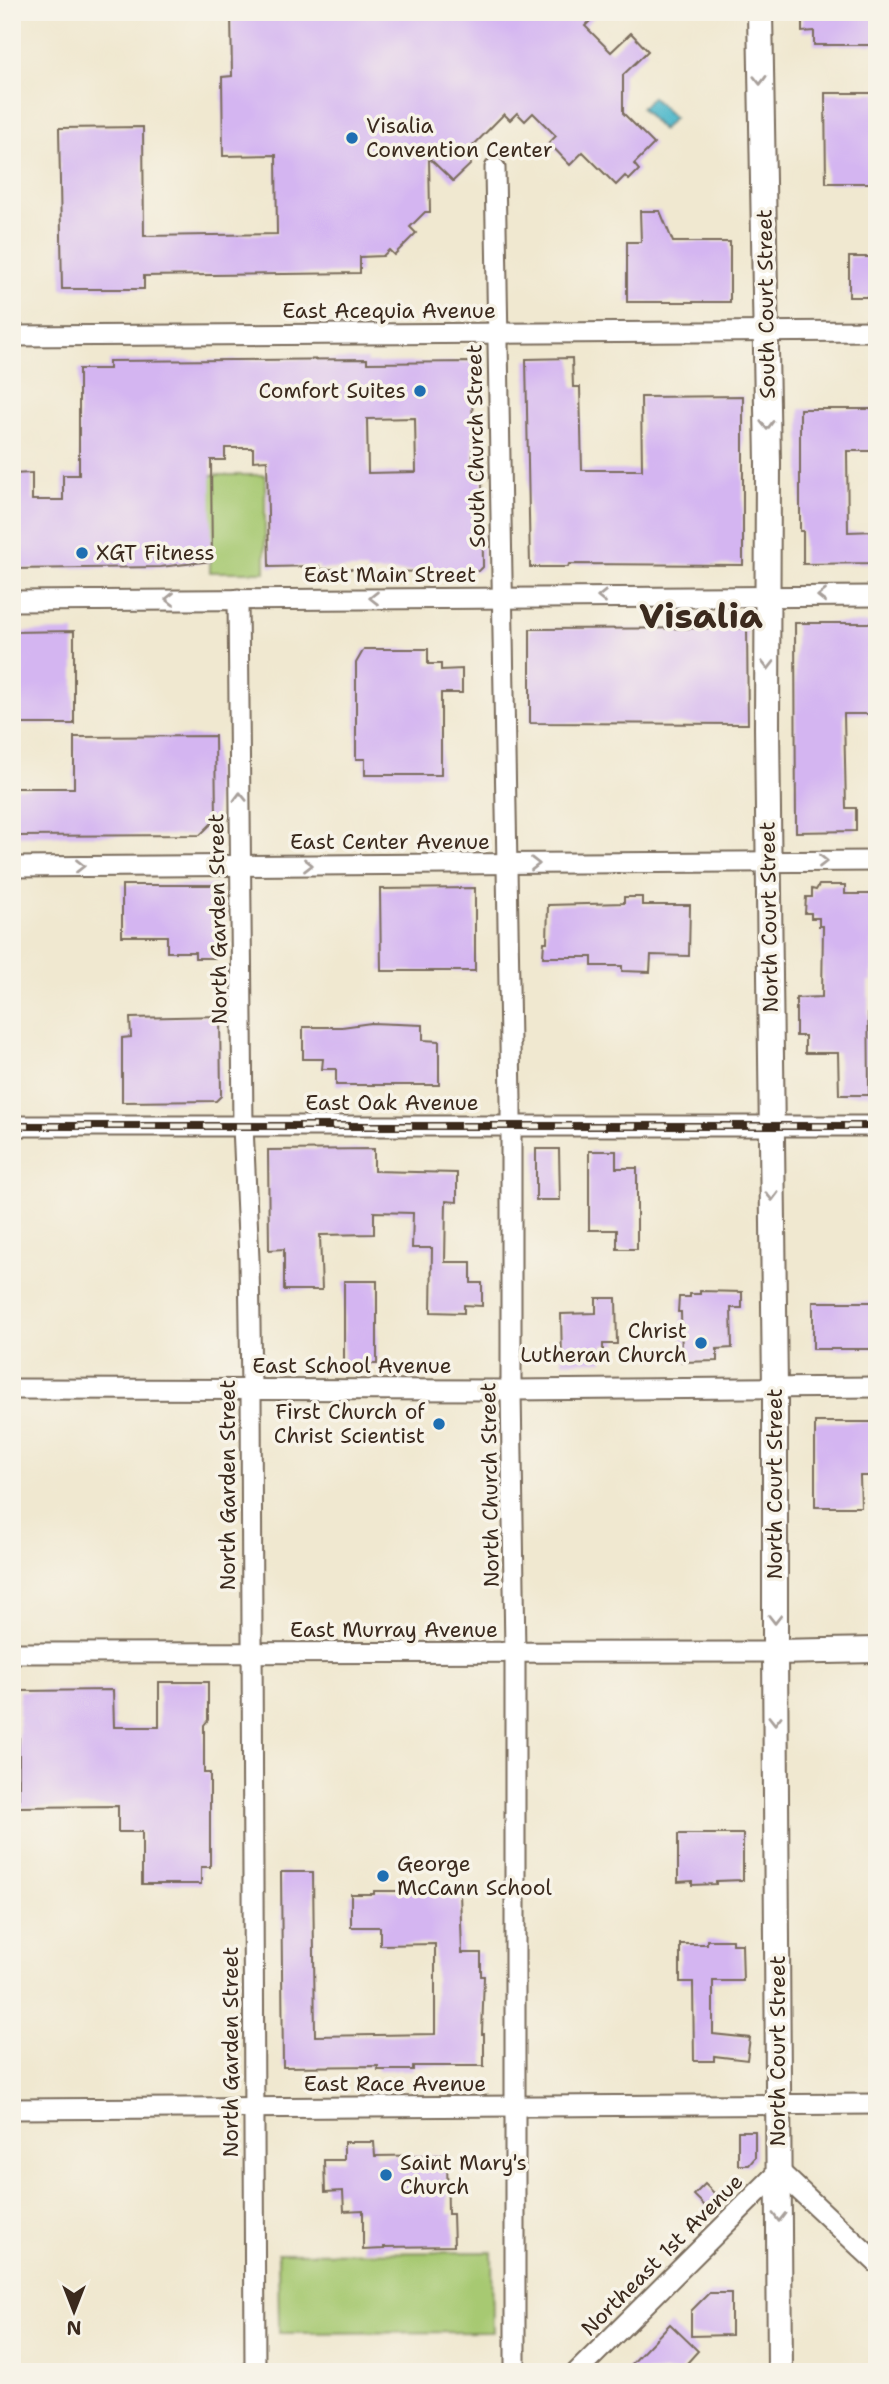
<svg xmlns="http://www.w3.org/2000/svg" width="889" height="2384" font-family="'Shantell Sans',sans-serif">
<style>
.green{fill:#a7c972;stroke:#717a48;stroke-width:2}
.water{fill:#4eb8cb;stroke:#447174;stroke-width:2}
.building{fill:#d4b5f1;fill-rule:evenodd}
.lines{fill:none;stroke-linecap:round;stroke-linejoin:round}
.minor-casing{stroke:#7a6c5c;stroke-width:23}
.major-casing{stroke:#7a6c5c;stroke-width:28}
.minor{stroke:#fff;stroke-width:19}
.major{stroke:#fff;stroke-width:24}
.rail-casing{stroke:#3b2a1e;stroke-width:8}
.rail{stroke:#f7f3e8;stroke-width:5;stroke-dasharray:16;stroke-linecap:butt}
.oneway{stroke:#a79f9a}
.poi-dot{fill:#1f6fb2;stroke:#f7f3e8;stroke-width:2.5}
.labels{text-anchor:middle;stroke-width:7;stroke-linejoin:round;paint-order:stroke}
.poi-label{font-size:21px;fill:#3b2a1e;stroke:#f7f3e8;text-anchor:start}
.street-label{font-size:21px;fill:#3b2a1e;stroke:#f7f3e8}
.town-label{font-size:35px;font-weight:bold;fill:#3b2a1e;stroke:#f7f3e8}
</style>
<rect width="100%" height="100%" fill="#f7f3e8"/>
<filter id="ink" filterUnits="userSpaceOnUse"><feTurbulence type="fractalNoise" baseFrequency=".0143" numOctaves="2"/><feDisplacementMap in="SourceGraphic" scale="14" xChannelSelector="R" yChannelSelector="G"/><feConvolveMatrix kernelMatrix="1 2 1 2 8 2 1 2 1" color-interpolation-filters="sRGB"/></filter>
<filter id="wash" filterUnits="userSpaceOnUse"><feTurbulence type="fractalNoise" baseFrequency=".00686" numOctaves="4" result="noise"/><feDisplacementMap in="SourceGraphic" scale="28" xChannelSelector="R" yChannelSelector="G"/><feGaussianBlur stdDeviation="1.57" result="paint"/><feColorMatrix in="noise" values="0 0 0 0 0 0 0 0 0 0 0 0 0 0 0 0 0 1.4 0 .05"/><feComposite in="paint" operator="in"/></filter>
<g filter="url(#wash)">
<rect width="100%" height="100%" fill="#f0e8d0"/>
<g class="green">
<rect x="210" y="475" width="55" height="97"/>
<polygon points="492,2252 493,2332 279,2333 278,2253"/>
</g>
<polygon class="water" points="652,97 674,118 662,130 641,108"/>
<g id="blocks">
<g class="building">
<polygon points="231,12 599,12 585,26 611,52 631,33 648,51 623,75 623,113 654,144 634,164 639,170 629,180 625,176 616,185 583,152 570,165 549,143 556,136 533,113 525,121 517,113 510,120 504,114 463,156 471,164 453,181 429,158 430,212 425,212 410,227 416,233 394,255 389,250 383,256 360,257 360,273 144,276 144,289 62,289 59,128 143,127 144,236 277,234 276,155 223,156 222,77 232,76"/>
<polygon points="802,12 877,12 877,45 814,45 814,31 802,32"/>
<polygon points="825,93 877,93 877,183 826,183"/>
<polygon points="640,211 660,211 673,242 730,242 730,302 627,302 627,242 641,242"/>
<rect x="849" y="257" width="28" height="40"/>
<polygon points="572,358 573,387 580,387 582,470 642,470 641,397 743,396 743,565 569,564 568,567 530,567 526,359"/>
<path d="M367 359V363L472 362 473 472H482L483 567 479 571 367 572V569H319V566L269 567 267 460 253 461V448H225V460H211L212 561 160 567 12 569V474L32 473V500H63V475H79V369H109V361ZM415 418 416 472 368 473 367 419Z"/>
<polygon points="800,409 877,409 877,451 847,451 848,532 877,531 877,563 803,564 803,531 800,531"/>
<polygon points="795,623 877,623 877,714 844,714 846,808 856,808 856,831 796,832"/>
<polygon points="747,628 748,724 530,723 530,629"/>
<polygon points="74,631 74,724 12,724 12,632"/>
<polygon points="364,649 428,649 428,664 441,664 441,670 462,669 462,693 441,693 441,775 365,775 365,759 356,759 356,663"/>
<polygon points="215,736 216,819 200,835 12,836 12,788 74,788 74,737"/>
<polygon points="122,885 219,885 219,958 195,958 195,952 167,952 167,936 122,936"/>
<polygon points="819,885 845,885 845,894 873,894 872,981 868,981 869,1095 839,1095 838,1053 805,1053 805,1036 796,1036 796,998 822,997 823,926 819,926 819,918 811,918 811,913 805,913 806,897 812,897 812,889 816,890"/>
<polygon points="475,888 475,971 381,971 380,889"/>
<polygon points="624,897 642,897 642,905 690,905 689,956 651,955 650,972 622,971 622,966 592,966 592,957 543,957 544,942 547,942 548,905 624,903"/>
<polygon points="220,1016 221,1096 216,1101 122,1102 122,1038 131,1037 130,1018"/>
<polygon points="371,1023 423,1025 423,1040 439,1041 439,1085 336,1085 336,1069 322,1069 323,1059 303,1059 303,1027 342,1027"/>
<polygon points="374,1149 374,1171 457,1173 457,1202 446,1201 445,1262 471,1262 471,1283 482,1283 482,1306 464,1305 464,1313 431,1312 432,1248 412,1248 413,1213 374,1212 374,1234 320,1235 322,1290 284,1290 284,1249 269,1250 268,1150"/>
<polygon points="536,1149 559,1149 560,1200 536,1200"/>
<polygon points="589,1151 616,1151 616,1168 637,1168 637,1249 617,1249 617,1230 589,1230"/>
<rect x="344" y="1281" width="33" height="83"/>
<polygon points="700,1291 742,1292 742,1308 731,1308 732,1348 717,1349 717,1361 682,1362 681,1312 678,1312 679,1297 690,1297 690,1294 700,1294"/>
<polygon points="596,1298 616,1298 617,1344 603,1344 603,1361 562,1362 561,1314 596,1313"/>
<rect x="813" y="1302" width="64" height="47"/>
<polygon points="815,1422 877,1422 877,1450 871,1450 872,1476 860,1476 861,1507 815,1507"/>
<polygon points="159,1682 208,1682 208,1720 204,1725 204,1773 210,1773 210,1867 201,1867 201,1884 142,1884 142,1832 118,1832 118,1806 19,1807 19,1691 113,1690 114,1727 159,1727"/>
<polygon points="678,1834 743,1834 743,1880 716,1881 716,1884 692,1885 692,1881 678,1882"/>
<polygon points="281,1872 313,1872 315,2036 435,2034 435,1944 380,1945 380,1927 351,1927 351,1894 374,1894 374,1891 460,1891 462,1953 481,1953 481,1976 484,1976 482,2034 484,2034 484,2066 413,2066 413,2070 378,2070 378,2066 283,2067"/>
<polygon points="707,1940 732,1940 732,1944 742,1944 743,1981 713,1981 713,2034 750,2038 747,2060 714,2056 714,2061 694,2061 693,1982 680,1982 680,1944 707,1944"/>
<polygon points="738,2131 755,2131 755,2158 749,2165 738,2165"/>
<polygon points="344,2142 374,2142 375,2156 447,2155 448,2214 453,2214 454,2246 384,2247 384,2249 363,2250 363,2210 344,2211 343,2191 325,2192 324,2160 344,2160"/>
<polygon points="705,2184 717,2196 706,2207 694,2195"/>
<polygon points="709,2293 731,2293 731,2335 691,2336 691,2311"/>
<polygon points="670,2324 698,2351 679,2372 624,2372"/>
</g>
</g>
</g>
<g filter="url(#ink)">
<use href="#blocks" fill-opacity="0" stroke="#7a6c5c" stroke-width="2"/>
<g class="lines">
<defs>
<g id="minor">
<polyline points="495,168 511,1101 511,1390 515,1652 515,2372"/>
<polyline points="12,336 877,331"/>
<polyline points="238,599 243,1126 249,1259 251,1388 255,2372"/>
<polyline points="12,601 877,596"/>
<polyline points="12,867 877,861"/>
<polyline points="12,1126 877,1126"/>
<polyline points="12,1389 511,1390 877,1387"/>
<polyline points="12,1653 775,1652"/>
<polyline points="12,2109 877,2104"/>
<polyline points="577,2372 779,2171 877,2263"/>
</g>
<g id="major">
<polyline points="760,12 768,463 767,728 775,1388 775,1652 780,2372"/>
<polyline points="775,1652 877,1650"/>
</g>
</defs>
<use href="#minor" class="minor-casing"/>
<use href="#major" class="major-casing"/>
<use href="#minor" class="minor"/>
<use href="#major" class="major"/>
<defs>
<polyline id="rail" points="12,1126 877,1126"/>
</defs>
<use href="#rail" class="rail-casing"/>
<use href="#rail" class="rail"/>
</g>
<defs><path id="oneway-chevron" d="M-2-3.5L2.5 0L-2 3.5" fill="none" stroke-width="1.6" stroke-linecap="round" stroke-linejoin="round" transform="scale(1.75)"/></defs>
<g class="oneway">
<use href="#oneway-chevron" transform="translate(760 80) rotate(89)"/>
<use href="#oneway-chevron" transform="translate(767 425) rotate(89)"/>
<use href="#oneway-chevron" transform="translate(822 596) rotate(180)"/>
<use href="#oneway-chevron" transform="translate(602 597) rotate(180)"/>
<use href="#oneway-chevron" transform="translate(374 598) rotate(180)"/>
<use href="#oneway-chevron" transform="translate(170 599) rotate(180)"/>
<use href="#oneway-chevron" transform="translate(768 665) rotate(90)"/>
<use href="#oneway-chevron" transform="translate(240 797) rotate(-91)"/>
<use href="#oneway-chevron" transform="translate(823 861)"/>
<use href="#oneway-chevron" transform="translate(535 864)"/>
<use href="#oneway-chevron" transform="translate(308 865)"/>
<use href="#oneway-chevron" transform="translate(80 866)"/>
<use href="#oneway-chevron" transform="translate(772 1196) rotate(89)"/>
<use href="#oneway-chevron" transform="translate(775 1619) rotate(90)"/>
<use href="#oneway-chevron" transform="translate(775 1720) rotate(90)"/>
<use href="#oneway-chevron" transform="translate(779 2217) rotate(90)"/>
</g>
</g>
<g class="poi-dot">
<circle cx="352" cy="138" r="7"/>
<circle cx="420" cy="391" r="7"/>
<circle cx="82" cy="553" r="7"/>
<circle cx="701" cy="1343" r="7"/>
<circle cx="439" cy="1424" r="7"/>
<circle cx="383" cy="1876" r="7"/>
<circle cx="386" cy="2175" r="7"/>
</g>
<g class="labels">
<g class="poi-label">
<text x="366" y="133">Visalia<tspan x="366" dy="24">Convention Center</tspan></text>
<text x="406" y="398" text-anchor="end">Comfort Suites</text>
<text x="96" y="560">XGT Fitness</text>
<text x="687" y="1338" text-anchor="end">Christ<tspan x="687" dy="24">Lutheran Church</tspan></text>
<text x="425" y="1419" text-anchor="end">First Church of<tspan x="425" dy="24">Christ Scientist</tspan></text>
<text x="397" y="1871">George<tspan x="397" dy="24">McCann School</tspan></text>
<text x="400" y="2170">Saint Mary's<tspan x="400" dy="24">Church</tspan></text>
</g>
<g class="street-label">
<text transform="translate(766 304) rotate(-91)" y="7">South Court Street</text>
<text x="389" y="318">East Acequia Avenue</text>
<text transform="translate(476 446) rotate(-91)" y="7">South Church Street</text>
<text x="390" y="582">East Main Street</text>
<text x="390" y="849">East Center Avenue</text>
<text transform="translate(769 917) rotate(-91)" y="7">North Court Street</text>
<text transform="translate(218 919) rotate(-91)" y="7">North Garden Street</text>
<text x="392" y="1110">East Oak Avenue</text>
<text x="352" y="1373">East School Avenue</text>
<text transform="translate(775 1484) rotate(-90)" y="7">North Court Street</text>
<text transform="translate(228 1485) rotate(-90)" y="7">North Garden Street</text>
<text transform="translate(490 1485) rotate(-91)" y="7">North Church Street</text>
<text x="394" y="1637">East Murray Avenue</text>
<text transform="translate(778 2051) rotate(-90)" y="7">North Court Street</text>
<text transform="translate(231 2052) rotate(-90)" y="7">North Garden Street</text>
<text x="395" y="2091">East Race Avenue</text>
<text transform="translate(662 2255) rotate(-45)" y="7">Northeast 1st Avenue</text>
</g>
<g class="town-label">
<text x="701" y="628">Visalia</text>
</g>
</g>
<rect width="889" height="2384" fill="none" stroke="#f7f3e8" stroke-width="42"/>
<g transform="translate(74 2311) rotate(180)" stroke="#f7f3e8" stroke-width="5" paint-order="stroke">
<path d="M0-5L12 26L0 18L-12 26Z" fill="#3b2a1e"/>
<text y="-10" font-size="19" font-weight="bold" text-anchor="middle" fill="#3b2a1e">N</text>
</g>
</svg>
